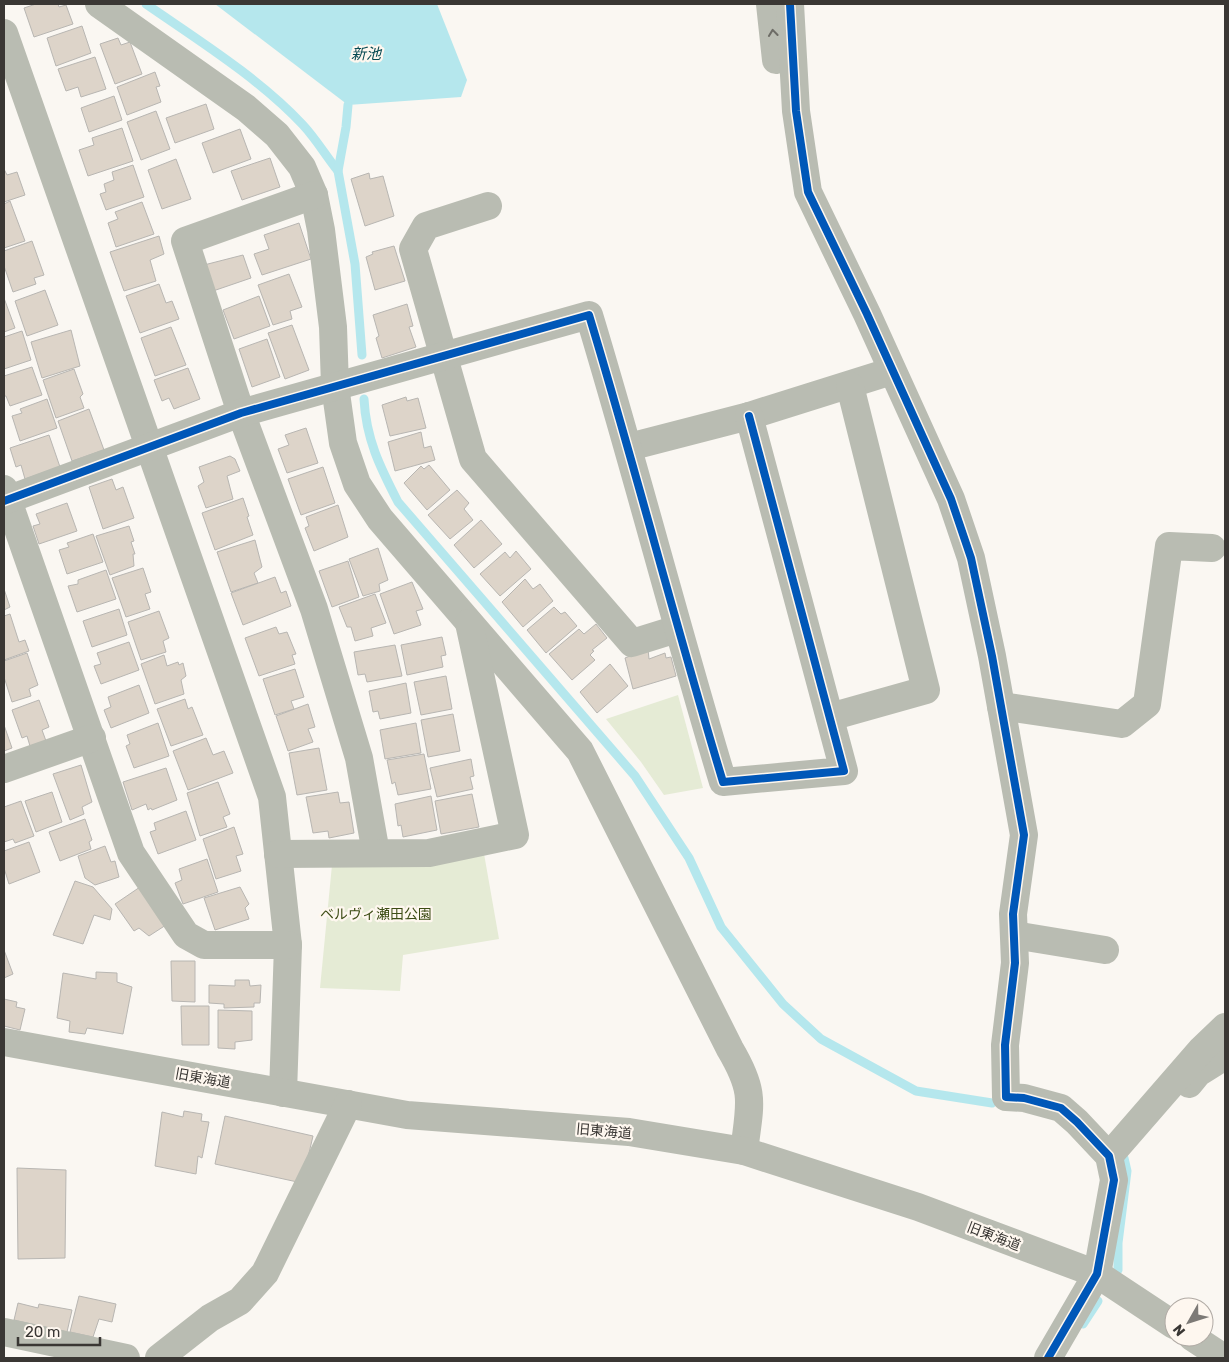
<svg xmlns="http://www.w3.org/2000/svg" width="1229" height="1362" font-family="Rubik,'Noto Sans JP',sans-serif">
<style>
.green{fill:#e5ebd5}
.water{fill:#b5e7ed}
.lines{fill:none;stroke-linecap:round;stroke-linejoin:round}
.stream{stroke:#b5e7ed;stroke-width:9}
.building{fill:#ddd4c9;stroke:#b8b6b2}
.minor{stroke:#b9bcb2;stroke-width:28}
.cycleway-casing{stroke:#fef7ef;stroke-width:11}
.cycleway{stroke:#0057b8;stroke-width:8}
.oneway{stroke:#6d6c66}
.labels{text-anchor:middle;stroke-width:4.5;stroke-linejoin:round;paint-order:stroke}
.park-label{font-size:14px;fill:#3c4c14;stroke:#fef7ef}
.street-label{font-size:14px;fill:#3a3734;stroke:#fef7ef}
.water-label{font-size:15px;font-style:italic;fill:#064952;stroke:#fef7ef}
</style>
<rect width="100%" height="100%" fill="#faf7f2"/>
<g class="green">
<polygon points="678,695 703,788 664,795 641,762 606,719"/>
<polygon points="483,848 499,939 403,955 400,991 320,988 332,865"/>
</g>
<polygon class="water" points="215,4 437,4 467,80 461,97 348,105"/>
<g class="lines">
<g class="stream">
<path d="M146 4C198 40 259 78 303 125 316 139 326 156 338 171"/>
<polyline points="348,105 346,127 338,171 355,264 362,355"/>
<path d="M364 399C366 439 380 467 398 502L635 776 689 858 721 927 783 1004 821 1039 916 1091 992 1103"/>
<polyline points="1118,1270 1118,1243 1127,1171 1124,1158"/>
<polyline points="1083,1324 1098,1301"/>
</g>
</g>
<g class="building">
<polygon points="36,4 58,4 59,7 66,5 73,24 34,37 24,8"/>
<polygon points="82,26 91,53 56,66 47,38"/>
<polygon points="118,38 121,45 130,42 142,74 115,84 100,44"/>
<polygon points="95,57 106,89 81,97 78,87 66,91 58,69"/>
<polygon points="155,72 160,86 156,87 161,102 127,115 117,87"/>
<polygon points="114,96 122,120 89,132 81,108"/>
<polygon points="206,104 214,129 175,143 166,118"/>
<polygon points="156,111 170,149 141,160 127,122"/>
<polygon points="122,128 133,161 88,176 79,150 94,145 92,138"/>
<polygon points="240,129 251,159 213,173 202,143"/>
<polygon points="270,158 280,187 242,200 231,171"/>
<polygon points="176,159 191,199 162,209 148,170"/>
<polygon points="133,165 144,197 106,210 100,194 106,192 104,184 114,180 112,172"/>
<polygon points="4,169 7,175 17,172 25,195 4,202"/>
<polygon points="369,173 370,179 383,176 394,216 365,226 351,179"/>
<polygon points="10,201 25,241 4,248 4,204"/>
<polygon points="142,202 154,234 116,247 108,223 118,219 115,212"/>
<polygon points="299,223 311,259 262,275 254,254 269,249 264,235"/>
<polygon points="159,236 164,254 150,260 156,281 124,291 110,252"/>
<polygon points="32,241 44,275 34,278 36,284 13,292 4,266 4,251"/>
<polygon points="394,246 405,281 375,290 366,257 373,254 372,252"/>
<polygon points="243,255 251,278 213,291 204,265"/>
<polygon points="289,274 302,307 290,311 292,319 273,325 258,285"/>
<polygon points="159,284 166,303 172,301 179,319 140,333 126,296"/>
<polygon points="45,290 58,325 27,336 15,301"/>
<polygon points="259,296 270,326 234,339 223,310"/>
<polygon points="4,298 15,328 4,332"/>
<polygon points="407,304 413,326 409,327 416,347 382,358 376,338 379,336 373,315"/>
<polygon points="292,325 309,370 285,379 268,333"/>
<polygon points="171,327 186,365 155,376 141,338"/>
<polygon points="71,330 80,366 42,378 31,342"/>
<polygon points="22,331 31,360 4,369 4,337"/>
<polygon points="267,339 280,377 252,387 239,349"/>
<polygon points="32,367 42,395 10,406 6,396 4,396 4,376"/>
<polygon points="188,368 200,399 174,409 169,398 162,401 154,380"/>
<polygon points="74,369 83,394 80,397 84,408 56,418 43,380"/>
<polygon points="406,397 407,401 418,398 426,428 390,436 382,405"/>
<polygon points="47,399 57,428 20,441 12,416 22,413 20,409"/>
<polygon points="89,409 104,450 72,461 58,421"/>
<polygon points="306,428 318,463 287,473 278,449 289,445 285,435"/>
<polygon points="421,432 424,448 431,446 435,460 395,471 388,442"/>
<polygon points="49,435 60,467 25,479 21,465 16,467 10,448"/>
<polygon points="230,456 235,459 240,471 227,476 233,499 206,508 198,486 204,482 199,467"/>
<polygon points="429,465 450,490 427,510 404,483 421,466 424,469"/>
<polygon points="323,467 335,503 301,515 288,479"/>
<polygon points="112,479 116,490 123,487 134,518 103,529 89,487"/>
<polygon points="457,490 469,503 464,509 473,520 450,539 428,515"/>
<polygon points="243,498 249,516 247,517 253,535 215,550 202,513"/>
<polygon points="67,503 77,531 39,544 33,526 40,524 36,514"/>
<polygon points="338,505 348,537 314,551 305,528 309,526 306,517"/>
<polygon points="481,520 502,544 474,568 454,545"/>
<polygon points="129,526 134,541 131,542 135,554 133,554 134,566 110,575 96,536"/>
<polygon points="93,534 103,562 67,574 59,550 69,547 67,543"/>
<polygon points="255,540 262,567 254,573 258,583 231,592 217,552"/>
<polygon points="378,548 388,580 379,584 380,591 363,596 349,559"/>
<polygon points="516,551 531,569 500,596 480,574 505,552 510,558"/>
<polygon points="348,561 359,597 332,607 319,571"/>
<polygon points="143,568 151,592 145,594 150,609 126,617 112,578"/>
<polygon points="106,570 116,599 77,612 68,586 78,584 78,580"/>
<polygon points="275,577 281,593 286,591 291,606 243,625 231,593"/>
<polygon points="525,579 533,589 540,584 553,601 523,627 502,602"/>
<polygon points="412,582 423,609 416,611 421,625 394,634 380,594"/>
<polygon points="4,589 10,607 4,610"/>
<polygon points="375,594 386,623 371,628 373,636 355,641 351,627 347,627 339,607"/>
<polygon points="554,607 561,614 565,612 577,626 546,653 527,630"/>
<polygon points="119,609 127,635 92,647 83,621"/>
<polygon points="159,611 169,638 163,641 166,652 141,660 128,622"/>
<polygon points="10,614 19,642 25,640 29,651 4,660 4,616"/>
<polygon points="596,624 607,638 592,650 594,651 590,655 595,660 572,680 549,654 579,629 584,634"/>
<polygon points="276,627 279,634 287,632 296,654 292,655 295,664 259,676 245,638"/>
<polygon points="442,637 446,655 441,656 443,667 407,675 401,645"/>
<polygon points="129,642 139,670 101,684 94,666 101,664 97,653"/>
<polygon points="395,645 402,676 367,682 365,674 358,675 354,652"/>
<polygon points="648,649 649,659 665,653 666,658 671,657 676,676 633,689 625,658"/>
<polygon points="27,653 38,685 29,689 31,696 12,702 4,677 4,661"/>
<polygon points="164,655 167,666 178,662 179,665 183,663 186,676 181,680 184,694 155,704 141,664"/>
<polygon points="610,664 628,686 597,713 580,692"/>
<polygon points="295,669 304,697 291,701 294,709 275,715 263,679"/>
<polygon points="446,676 452,709 421,715 414,682"/>
<polygon points="406,683 411,713 380,719 378,711 373,712 369,691"/>
<polygon points="139,685 149,713 111,728 104,710 111,707 108,697"/>
<polygon points="185,699 188,709 192,707 203,735 171,746 157,709"/>
<polygon points="39,700 49,727 42,730 46,741 30,746 27,736 22,738 12,710"/>
<polygon points="308,704 315,727 308,729 313,742 288,751 276,716"/>
<polygon points="453,714 460,751 428,757 421,720"/>
<polygon points="158,723 169,756 134,768 126,746 130,744 127,735"/>
<polygon points="416,723 421,753 385,759 380,730"/>
<polygon points="4,725 12,748 4,751"/>
<polygon points="206,738 213,755 224,751 233,773 188,790 173,751"/>
<polygon points="319,748 327,790 297,795 289,753"/>
<polygon points="424,754 431,789 398,795 395,782 392,784 387,760"/>
<polygon points="471,759 474,776 470,777 473,789 437,797 430,768"/>
<polygon points="81,765 92,802 82,807 84,814 70,820 53,774"/>
<polygon points="166,768 177,800 152,810 151,808 148,810 146,804 132,810 123,782"/>
<polygon points="218,782 230,814 223,817 227,827 200,836 187,793"/>
<polygon points="52,792 62,822 36,832 25,801"/>
<polygon points="338,792 340,803 349,802 354,833 329,838 328,831 313,833 306,797"/>
<polygon points="472,794 479,827 441,834 435,801"/>
<polygon points="431,796 437,830 403,837 401,825 398,826 395,804"/>
<polygon points="21,801 34,836 15,843 13,839 4,842 4,807"/>
<polygon points="186,811 196,840 158,854 150,832 156,830 154,823"/>
<polygon points="85,819 92,840 89,842 91,849 60,861 49,832"/>
<polygon points="234,827 243,854 236,856 241,871 216,879 203,839"/>
<polygon points="29,842 40,872 9,884 4,868 4,851"/>
<polygon points="105,846 111,862 115,861 119,877 95,885 85,878 78,856"/>
<polygon points="207,859 218,892 183,904 175,883 182,880 179,869"/>
<polygon points="75,881 93,887 112,909 110,920 94,915 83,944 53,935"/>
<polygon points="140,887 166,925 149,936 139,928 134,931 115,904"/>
<polygon points="240,887 249,904 245,908 249,919 215,930 204,898"/>
<polygon points="4,950 13,974 4,978"/>
<polygon points="171,961 195,961 195,1002 172,1001"/>
<polygon points="96,972 117,973 117,982 132,987 123,1034 87,1028 85,1034 69,1032 70,1021 57,1018 63,973 96,979"/>
<polygon points="235,980 249,980 250,986 261,985 260,1003 254,1003 254,1007 224,1008 224,1004 209,1003 209,985 235,986"/>
<polygon points="4,999 17,1002 16,1007 25,1009 20,1030 4,1026"/>
<polygon points="181,1006 209,1006 209,1045 182,1045"/>
<polygon points="218,1010 252,1011 252,1040 235,1042 235,1049 218,1048"/>
<polygon points="184,1111 202,1114 201,1121 209,1122 202,1158 198,1156 196,1174 155,1166 162,1112 183,1117"/>
<polygon points="225,1116 313,1136 302,1183 215,1164"/>
<polygon points="17,1168 66,1170 65,1258 18,1259"/>
<polygon points="79,1296 116,1304 112,1322 99,1319 93,1337 70,1332"/>
<polygon points="18,1303 38,1308 39,1304 72,1310 67,1332 14,1320"/>
</g>
<g class="lines">
<g class="minor">
<path d="M99 4 246 108 277 135 302 167 314 195 321 230 333 327 335 386 343 443 357 484 380 519 580 751 730 1049C756 1093 750 1103 744 1151"/>
<polyline points="770,4 776,60"/>
<polyline points="790,4 796,111 808,192 867,314 951,499 971,558 992,656 1024,835 1013,914 1015,963 1005,1045 1006,1097 1024,1098 1061,1108 1077,1122 1109,1156 1114,1180 1097,1274 1048,1358"/>
<polyline points="4,33 272,797 288,945 283,1093"/>
<polyline points="314,195 185,241 241,413 314,609 359,758 376,853"/>
<polyline points="488,206 426,226 413,249 473,459 632,643 677,629"/>
<polyline points="629,447 749,416 892,371"/>
<polyline points="4,489 131,853 186,935 204,945 288,945"/>
<path d="M4 501 241 413 589 315C636 470 676 627 723 782L844 771 749 416"/>
<polyline points="1001,706 1122,724 1147,704 1169,546 1212,548"/>
<polyline points="830,717 926,690 850,386"/>
<polyline points="4,769 92,738"/>
<polyline points="278,854 429,853 515,835 469,623"/>
<polyline points="1014,935 1105,950"/>
<polyline points="4,1042 407,1115 629,1132 744,1151 918,1207 1097,1274 1174,1325"/>
<polyline points="1189,1084 1198,1073 1225,1056"/>
<polyline points="1109,1156 1202,1049 1225,1027"/>
<polyline points="4,1332 126,1358"/>
<polyline points="1192,1337 1224,1358"/>
<polyline points="159,1358 210,1318 240,1301 265,1273 348,1104"/>
</g>
<defs>
<g id="cycleway">
<polyline points="790,4 796,111 808,192 867,314 951,499 971,558 992,656 1024,835 1013,914 1015,963 1005,1045 1006,1097 1024,1098 1061,1108 1077,1122 1109,1156 1114,1180 1097,1274 1048,1358"/>
<path d="M4 501 241 413 589 315C636 470 676 627 723 782L844 771 749 416"/>
</g>
</defs>
<use href="#cycleway" class="cycleway-casing"/>
<use href="#cycleway" class="cycleway"/>
</g>
<defs><path id="oneway-chevron" d="M-2-3.5L2.5 0L-2 3.5" fill="none" stroke-width="1.6" stroke-linecap="round" stroke-linejoin="round" transform="scale(1.25)"/></defs>
<use class="oneway" href="#oneway-chevron" transform="translate(773 33) rotate(-96)"/>
<g class="labels">
<g class="park-label">
<text x="376" y="919">ベルヴィ瀬田公園</text>
</g>
<g class="street-label">
<text transform="translate(203 1078) rotate(10)" y="5">旧東海道</text>
<text transform="translate(604 1131) rotate(5)" y="5">旧東海道</text>
<text transform="translate(994 1236) rotate(21)" y="5">旧東海道</text>
</g>
<g class="water-label">
<text x="366" y="59">新池</text>
</g>
</g>
<rect width="1229" height="1362" fill="none" stroke="#3a3734" stroke-width="10"/>
<g transform="translate(1189 1322) rotate(231)"><circle r="24" fill="#fef7ef" stroke="#b0aaa4"/>
<path d="M0-4L9 19L0 12L-9 19Z" fill="#7d7a76"/>
<text y="-8" font-size="14" font-weight="bold" text-anchor="middle" fill="#3a3734">N</text>
</g>
<path d="M18 1337v8h82v-8" fill="none" stroke="#3a3734" stroke-width="2.5"/>
<text x="25" y="1337" font-size="15" fill="#3a3734" stroke="#fef7ef" stroke-width="4" paint-order="stroke">20 m</text>
</svg>
